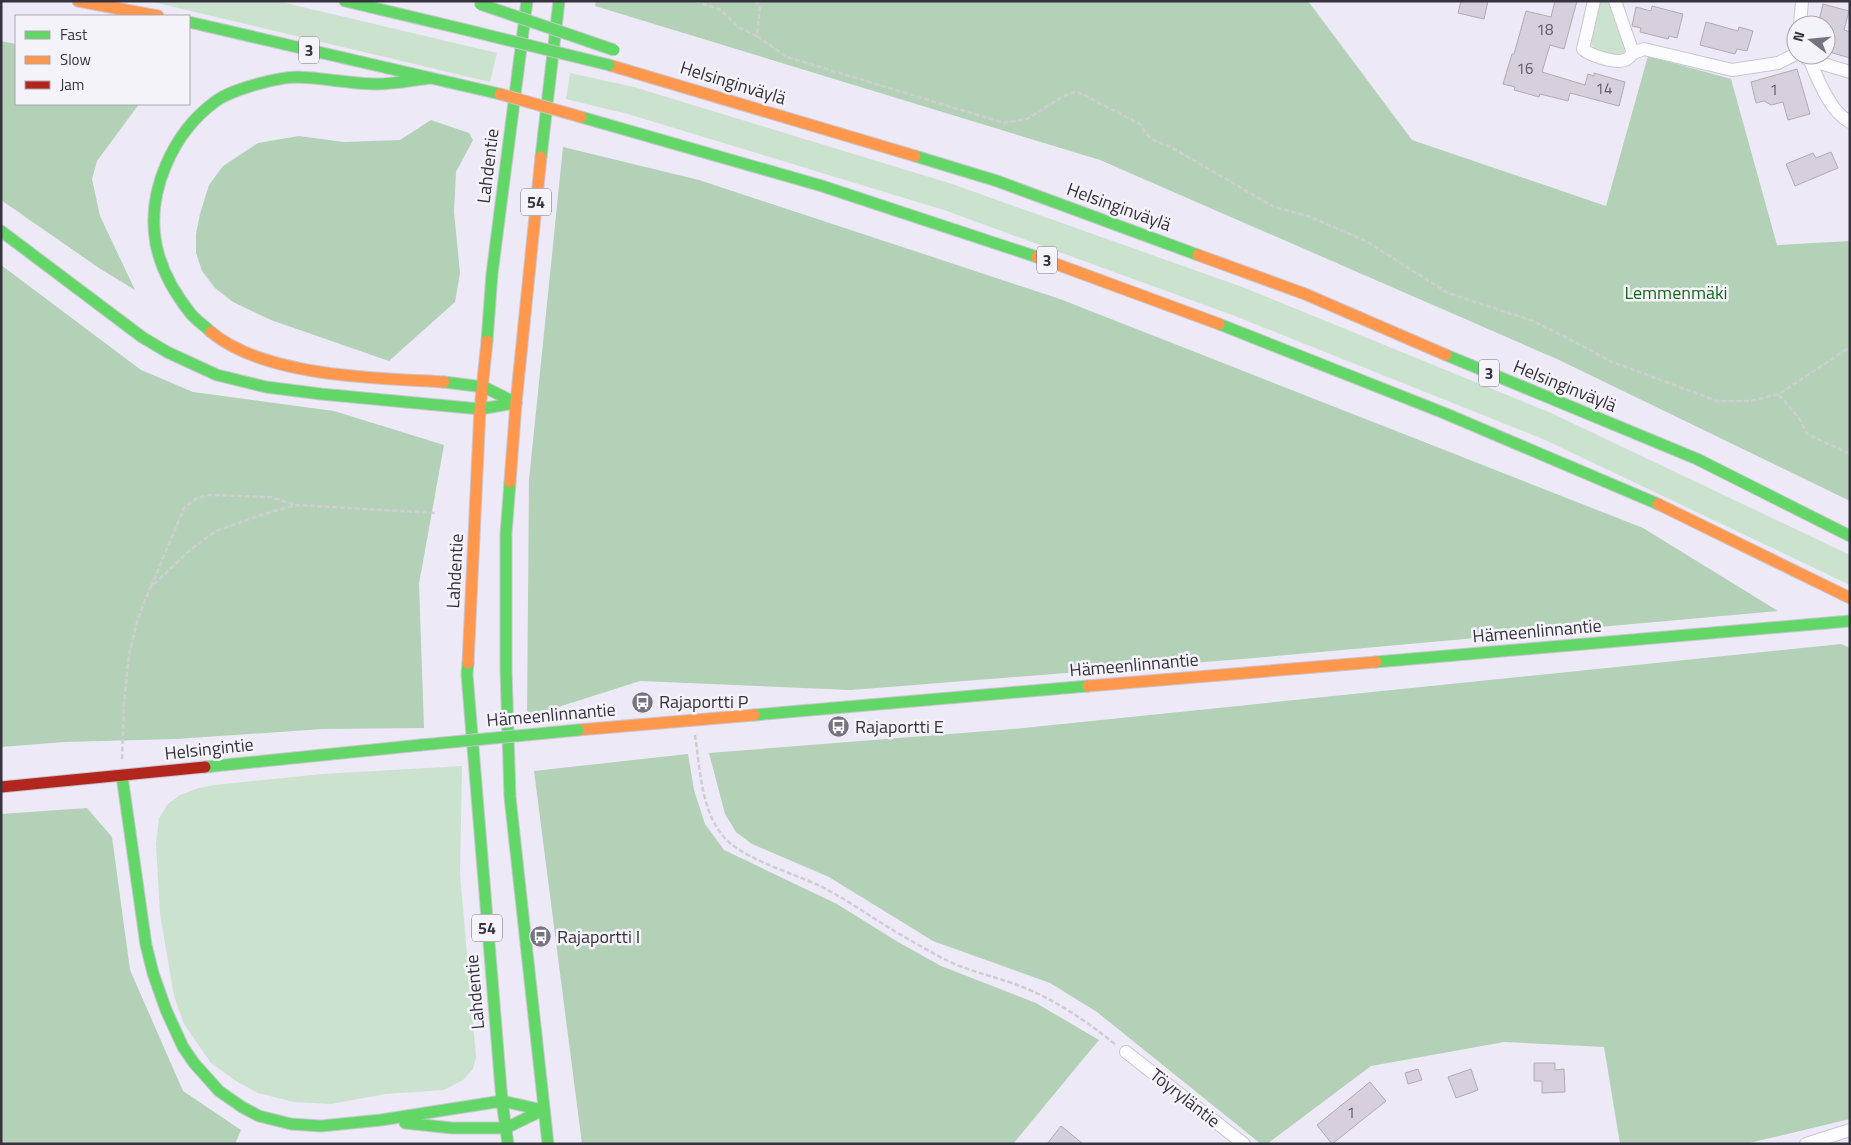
<svg xmlns="http://www.w3.org/2000/svg" width="1851" height="1145" font-family="'Titillium Web',sans-serif">
<style>
.green{fill:#cbe2ce}
.forest{fill:#b3d1b7}
.building{fill:#d7cfd9;stroke:#b2aab3}
.lines{fill:none;stroke-linecap:round;stroke-linejoin:round}
.street-casing{stroke:#c9c6d2;stroke-width:14}
.fast-casing{stroke:#c9c6d2;stroke-width:13}
.slow-casing{stroke:#c9c6d2;stroke-width:13}
.jam-casing{stroke:#c9c6d2;stroke-width:13}
.path{stroke:#cfcdd2;stroke-width:2.5;stroke-dasharray:5 2.5;stroke-linecap:butt}
.street{stroke:#fcfcfe;stroke-width:12}
.fast{stroke:#63d668;stroke-width:11}
.slow{stroke:#ff974d;stroke-width:11}
.jam{stroke:#b3261e;stroke-width:11}
.fast-bridge-casing{stroke:#c9c6d2;stroke-width:13;stroke-linecap:butt}
.slow-bridge-casing{stroke:#c9c6d2;stroke-width:13;stroke-linecap:butt}
.fast-bridge{stroke:#63d668;stroke-width:11}
.slow-bridge{stroke:#ff974d;stroke-width:11}
.labels{text-anchor:middle;stroke-width:5;stroke-linejoin:round;paint-order:stroke}
.number-label{font-size:15px;fill:#5e5965}
.shield{fill:#f5f3fa;stroke:#6f6c76;stroke-width:1}
.shield-label{font-size:16px;font-weight:bold;fill:#36323e}
.street-label{font-size:18px;fill:#36323e;stroke:#f5f3fa}
.park-label{font-size:18px;fill:#16661a;stroke:#f5f3fa}
.poi-label{font-size:18px;fill:#36323e;stroke:#f5f3fa;text-anchor:start}
</style>
<rect width="100%" height="100%" fill="#ede9f7"/>
<g class="green">
<polygon points="149,1 277,1 497,53 490,82"/>
<polygon points="1600,1 1610,1 1625,48 1624,55 1619,57 1597,51 1591,44"/>
<polygon points="570,73 634,87 952,184 1245,288 1551,413 1850,555 1850,585 1543,439 1235,316 944,210 628,114 566,99"/>
<polygon points="462,766 460,874 476,1057 473,1069 463,1080 444,1090 385,1094 331,1104 294,1102 258,1093 236,1081 211,1063 184,1024 174,996 160,914 156,844 159,818 168,804 180,795 199,788 214,785 322,774"/>
</g>
<g class="forest">
<polygon points="596,1 1308,1 1412,140 1606,206 1648,56 1731,79 1777,245 1850,241 1850,501 1557,359 1100,160 595,6"/>
<polygon points="1,41 16,44 16,104 139,104 97,161 92,179 100,216 135,290 99,268 1,200"/>
<polygon points="431,120 469,133 473,140 456,172 454,212 460,273 455,302 389,361 271,320 233,302 215,288 202,271 196,253 196,234 200,214 209,185 223,166 258,143 299,136 344,142 400,140"/>
<polygon points="563,147 699,180 1060,299 1643,528 1778,611 1254,658 851,690 640,681 527,717 529,480"/>
<polygon points="1,265 141,370 193,392 334,411 444,445 419,584 424,728 323,729 176,739 64,742 1,747"/>
<polygon points="1841,644 1850,648 1850,1119 1745,1144 1620,1144 1604,1047 1504,1042 1371,1066 1267,1144 1261,1144 1097,1012 1050,983 933,941 829,877 752,844 736,832 725,814 709,753 1013,729"/>
<polygon points="688,754 694,790 705,824 724,850 837,904 898,942 941,966 1036,1003 1099,1040 1013,1144 582,1144 534,771"/>
<polygon points="87,808 112,837 130,970 183,1091 241,1130 235,1144 1,1144 1,814"/>
</g>
<g class="building">
<polygon points="1461,1 1488,1 1484,19 1458,13"/>
<polygon points="1555,1 1577,1 1564,49 1550,45 1542,72 1585,85 1588,74 1594,76 1594,73 1625,82 1619,106 1570,93 1568,101 1540,94 1539,97 1514,90 1515,87 1503,84 1512,54 1514,54 1526,11 1551,17"/>
<polygon points="1823,4 1849,11 1844,30 1850,32 1850,58 1826,51 1826,25 1818,25"/>
<polygon points="1652,6 1683,14 1677,38 1669,36 1668,39 1640,32 1641,28 1632,26 1636,7 1651,11"/>
<polygon points="1706,22 1738,31 1739,27 1753,31 1747,51 1737,49 1735,54 1700,45"/>
<polygon points="1797,69 1810,114 1788,120 1783,102 1771,105 1764,101 1756,103 1751,82"/>
<polygon points="1831,152 1838,168 1795,186 1786,164 1813,153 1816,158"/>
<polygon points="1534,1063 1555,1063 1555,1070 1564,1069 1565,1092 1542,1093 1542,1081 1534,1081"/>
<polygon points="1418,1069 1422,1080 1408,1084 1405,1073"/>
<polygon points="1471,1069 1478,1090 1456,1098 1448,1077"/>
<polygon points="1370,1082 1386,1101 1332,1144 1317,1125"/>
<polygon points="1061,1126 1083,1144 1047,1144"/>
</g>
<g class="lines">
<defs>
<g id="street">
<path d="M1594 1 1583 49C1589 55 1618 65 1627 59 1629 58 1631 55 1633 53L1615 1"/>
<polyline points="1800,25 1802,1"/>
<polyline points="1633,53 1644,49 1732,70 1778,63 1796,54"/>
<polyline points="1807,59 1850,72"/>
<path d="M1810 61C1818 80 1831 113 1850 122"/>
<polyline points="1126,1052 1244,1144"/>
<polyline points="1806,1144 1850,1130"/>
</g>
<g id="fast">
<polyline points="345,1 471,31"/>
<polyline points="189,22 500,94"/>
<polyline points="581,117 822,186 1037,257"/>
<polyline points="915,156 997,181 1198,255"/>
<polyline points="541,157 559,1"/>
<polyline points="1,231 142,337 167,352 217,375 266,387 321,394 480,409 516,403"/>
<polyline points="1219,324 1444,413 1658,504"/>
<path d="M211 332C205 326 197 321 191 314 175 294 161 270 156 244 146 192 173 132 216 101 227 93 241 89 254 85 268 81 283 77 298 77 325 78 351 84 377 84 395 84 413 80 430 78"/>
<polyline points="487,341 492,274 527,1"/>
<polyline points="1446,355 1697,459 1850,536"/>
<polyline points="444,382 484,387 516,403"/>
<polyline points="510,482 506,534 506,669 510,797 548,1144"/>
<polyline points="1376,662 1850,621"/>
<polyline points="468,663 467,674 502,1101 508,1144"/>
<polyline points="754,715 1088,686"/>
<polyline points="205,767 421,745"/>
<polyline points="122,776 146,945 153,973 166,1010 183,1047 194,1063 219,1091 242,1107 259,1116 291,1124 321,1126 381,1120 502,1101 543,1110"/>
<polyline points="405,1123 452,1128 506,1128 543,1110"/>
</g>
<g id="slow">
<polyline points="78,1 158,16"/>
<polyline points="609,65 915,156"/>
<polyline points="1198,255 1305,294 1446,355"/>
<polyline points="1037,257 1219,324"/>
<path d="M211 332C265 377 376 378 444 382"/>
<polyline points="510,482 516,403 541,157"/>
<polyline points="1658,504 1850,598"/>
<polyline points="468,663 480,409 487,341"/>
<polyline points="1088,686 1376,662"/>
<polyline points="578,730 754,715"/>
</g>
<polyline id="jam" points="1,787 205,767"/>
</defs>
<use href="#street" class="street-casing"/>
<use href="#fast" class="fast-casing"/>
<use href="#slow" class="slow-casing"/>
<use href="#jam" class="jam-casing"/>
<g class="path">
<polyline points="695,1 721,10 738,27 757,36 760,6 755,1"/>
<polyline points="757,36 787,57 1004,123 1027,119 1062,97 1076,91 1140,124 1146,134 1155,141 1169,146 1274,207 1308,216 1366,241 1448,293 1533,321 1575,342 1610,361 1717,401 1751,401 1779,394 1850,347"/>
<polyline points="1779,395 1799,418 1807,434 1850,454"/>
<polyline points="151,587 184,508 197,498 209,495 270,497 296,505"/>
<path d="M695 735C700 768 701 810 723 836 742 859 793 873 820 886 844 898 865 913 888 927 906 938 925 949 944 959 969 972 999 977 1025 988 1059 1002 1087 1022 1115 1044"/>
<polyline points="122,759 124,703 129,655 138,618 150,588 190,550 216,531 261,515 296,505 436,513"/>
</g>
<use href="#street" class="street"/>
<use href="#fast" class="fast"/>
<use href="#slow" class="slow"/>
<use href="#jam" class="jam"/>
<defs>
<g id="fast-bridge">
<polyline points="480,4 614,50"/>
<polyline points="471,31 609,65"/>
<polyline points="421,745 578,730"/>
</g>
<polyline id="slow-bridge" points="500,94 581,117"/>
</defs>
<use href="#fast-bridge" class="fast-bridge-casing"/>
<use href="#slow-bridge" class="slow-bridge-casing"/>
<use href="#fast-bridge" class="fast-bridge"/>
<use href="#slow-bridge" class="slow-bridge"/>
</g>
<defs>
<symbol id="bus-disc" viewBox="-11 -11 22 22"><circle r="9.5" fill="#76727f" stroke="#f5f3fa"/><path d="M-5-6H5V4H4V6H2V4H-2V6H-4V4H-5ZM-3.5-4V0h7V-4ZM-3.5 1.2v1.5H-2V1.2ZM2 1.2v1.5H3.5V1.2Z" fill="#fff"/></symbol>
</defs>
<g fill-rule="evenodd">
<use href="#bus-disc" x="630" y="690" width="25" height="25"/>
<use href="#bus-disc" x="826" y="714" width="25" height="25"/>
<use href="#bus-disc" x="528" y="924" width="25" height="25"/>
</g>
<g class="labels">
<g class="number-label">
<text x="1545" y="35">18</text>
<text x="1525" y="74">16</text>
<text x="1604" y="94">14</text>
<text x="1774" y="95">1</text>
<text x="1351" y="1118">1</text>
</g>
<g class="shield">
<rect x="299" y="36.5" width="20" height="27" rx="4"/>
<rect x="521" y="188.5" width="30" height="27" rx="4"/>
<rect x="1037" y="246.5" width="20" height="27" rx="4"/>
<rect x="1479" y="359.5" width="20" height="27" rx="4"/>
<rect x="472" y="914.5" width="30" height="27" rx="4"/>
</g>
<g class="shield-label">
<text x="309" y="56">3</text>
<text x="536" y="208">54</text>
<text x="1047" y="266">3</text>
<text x="1489" y="379">3</text>
<text x="487" y="934">54</text>
</g>
<g class="street-label">
<text transform="translate(733 83) rotate(17)" y="6">Helsinginväylä</text>
<text transform="translate(488 166) rotate(-83)" y="6">Lahdentie</text>
<text transform="translate(1119 207) rotate(20)" y="6">Helsinginväylä</text>
<text transform="translate(1565 386) rotate(22)" y="6">Helsinginväylä</text>
<text transform="translate(455 571) rotate(-87)" y="6">Lahdentie</text>
<text transform="translate(1537 631) rotate(-5)" y="6">Hämeenlinnantie</text>
<text transform="translate(1134 665) rotate(-5)" y="6">Hämeenlinnantie</text>
<text transform="translate(551 715) rotate(-5)" y="6">Hämeenlinnantie</text>
<text transform="translate(209 749) rotate(-6)" y="6">Helsingintie</text>
<text transform="translate(475 992) rotate(-95)" y="6">Lahdentie</text>
<text transform="translate(1185 1098) rotate(38)" y="6">Töyryläntie</text>
</g>
<g class="park-label">
<text x="1676" y="299">Lemmenmäki</text>
</g>
<g class="poi-label">
<text x="659" y="708">Rajaportti P</text>
<text x="855" y="733">Rajaportti E</text>
<text x="557" y="943">Rajaportti I</text>
</g>
</g>
<rect width="1851" height="1145" fill="none" stroke="#36323e" stroke-width="5"/>
<rect x="15" y="15" width="175" height="90" fill="#f5f3fa" stroke="#a9a6af"/>
<rect x="25" y="31" width="25" height="8" fill="#63d668" stroke="#a9a6af"/>
<text x="60" y="40" font-size="15" fill="#36323e">Fast</text>
<rect x="25" y="56" width="25" height="8" fill="#ff974d" stroke="#a9a6af"/>
<text x="60" y="65" font-size="15" fill="#36323e">Slow</text>
<rect x="25" y="81" width="25" height="8" fill="#b3261e" stroke="#a9a6af"/>
<text x="60" y="90" font-size="15" fill="#36323e">Jam</text>
<g transform="translate(1811 40) rotate(286)"><circle r="24" fill="#f5f3fa" stroke="#a9a6af"/>
<path d="M0-4L9 19L0 12L-9 19Z" fill="#76727f"/>
<text y="-8" font-size="14" font-weight="bold" text-anchor="middle" fill="#36323e">N</text>
</g>
</svg>
